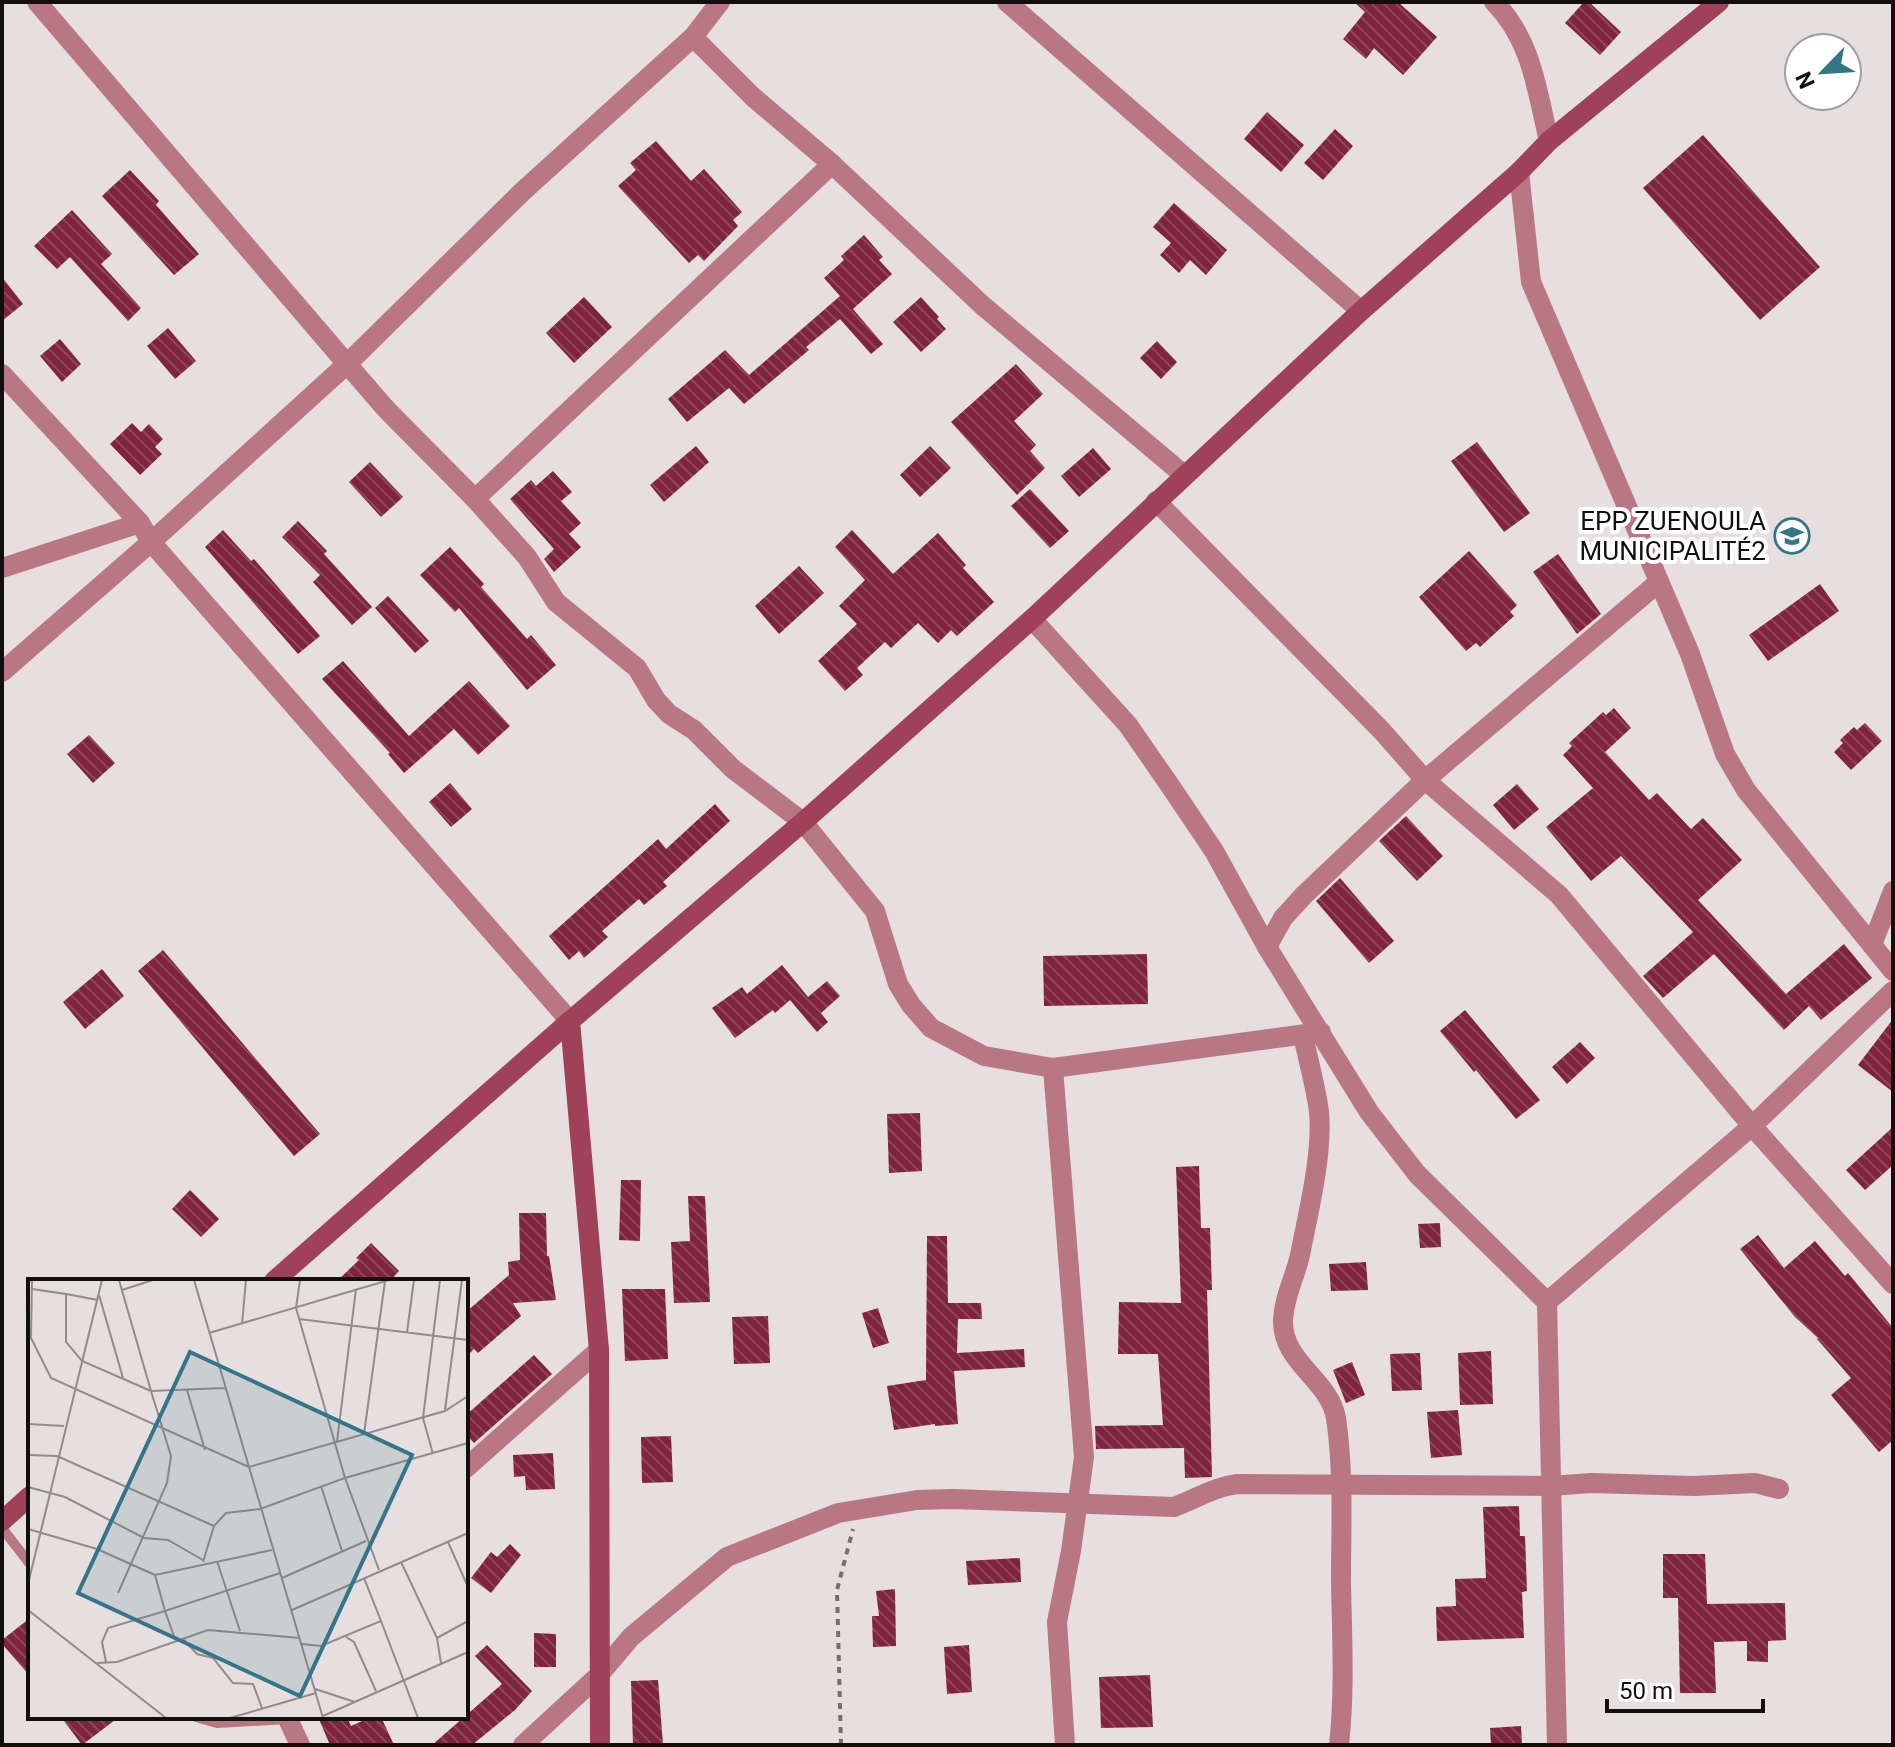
<svg xmlns="http://www.w3.org/2000/svg" width="1895" height="1747" font-family="Roboto,sans-serif">
<style>
.building{fill:url(#building-back-hatch)}
.lines{fill:none;stroke-linecap:round;stroke-linejoin:round}
.path{stroke:#746e6f;stroke-width:4;stroke-dasharray:6 6;stroke-linecap:butt}
.lane{stroke:#b97784;stroke-width:10}
.street{stroke:#b97784;stroke-width:20}
.secondary{stroke:#9f4159;stroke-width:20}
.labels{text-anchor:middle;stroke-width:8;stroke-linejoin:round;paint-order:stroke}
.poi-label{font-size:26px;fill:#120f0f;stroke:#fff;text-anchor:end}
.inset-road{fill:none;stroke:#918b8c;stroke-width:2}
.view{fill:#347588;fill-opacity:0.15;stroke:#347588;stroke-width:4}
.inset-edge{fill:none;stroke:#120f0f;stroke-width:4}
</style>
<defs>
<pattern id="building-back-hatch" width="6" height="6" patternUnits="userSpaceOnUse" patternTransform="scale(2)"><rect width="6" height="6" fill="#7f233f"/><path d="M-1 5l2 2M0 0l6 6M5-1l2 2" fill="none" stroke="#8d485d"/></pattern>
</defs>
<rect width="100%" height="100%" fill="#e6dedf"/>
<g class="building">
<polygon points="1354,2 1398,2 1437,37 1403,75 1374,48 1366,59 1343,39 1365,12"/>
<polygon points="1584,2 1589,2 1621,32 1600,55 1565,23"/>
<polygon points="1267,112 1304,145 1281,172 1244,139"/>
<polygon points="1335,129 1353,146 1323,180 1304,163"/>
<polygon points="1703,135 1820,267 1760,320 1643,188"/>
<polygon points="656,141 691,181 704,169 742,212 733,220 738,226 704,261 698,255 689,263 618,186 636,170 630,163"/>
<polygon points="130,170 159,201 156,205 199,254 174,275 102,196"/>
<polygon points="1174,203 1227,250 1206,275 1190,260 1179,273 1160,255 1171,243 1153,227"/>
<polygon points="72,210 112,254 101,264 141,308 128,321 70,257 57,269 34,246"/>
<polygon points="864,235 883,257 879,260 892,274 853,309 883,344 871,354 840,319 806,347 809,350 744,404 729,388 687,422 668,399 725,350 749,375 840,296 824,278 844,260 841,256"/>
<polygon points="2,277 23,304 2,321"/>
<polygon points="584,297 612,327 574,363 546,333"/>
<polygon points="921,297 939,317 937,319 946,329 921,352 893,322"/>
<polygon points="168,328 196,361 175,379 147,346"/>
<polygon points="60,339 81,364 62,382 40,356"/>
<polygon points="1157,341 1177,362 1161,379 1140,358"/>
<polygon points="1016,364 1043,394 1014,421 1036,445 1030,451 1045,468 1017,495 951,422"/>
<polygon points="132,423 141,432 149,424 163,439 155,447 162,454 140,475 110,444"/>
<polygon points="1477,442 1530,513 1504,532 1451,461"/>
<polygon points="696,446 709,462 664,502 650,485"/>
<polygon points="930,446 951,468 920,497 900,475"/>
<polygon points="1093,448 1111,469 1079,497 1061,476"/>
<polygon points="370,462 403,497 381,517 349,482"/>
<polygon points="553,471 572,492 561,501 581,523 569,534 581,547 554,572 544,559 554,549 510,499 531,480 536,486"/>
<polygon points="1030,489 1069,531 1050,548 1011,506"/>
<polygon points="298,521 327,551 324,554 372,607 352,625 313,582 320,575 282,537"/>
<polygon points="223,530 251,561 254,559 320,636 298,654 205,547"/>
<polygon points="852,530 893,574 938,533 966,565 963,568 994,602 957,636 951,630 938,643 918,623 891,648 885,642 857,668 863,675 845,691 818,661 857,624 839,606 865,580 835,547"/>
<polygon points="450,547 484,584 481,587 527,639 531,635 556,665 527,690 459,608 455,612 420,575"/>
<polygon points="1469,551 1517,605 1510,612 1514,616 1480,647 1476,643 1466,651 1419,597"/>
<polygon points="1558,554 1601,614 1577,634 1533,572"/>
<polygon points="799,566 824,593 779,634 755,606"/>
<polygon points="1820,584 1839,611 1768,661 1749,635"/>
<polygon points="388,596 429,641 415,653 375,608"/>
<polygon points="343,661 409,736 469,681 510,726 478,755 454,729 404,773 388,754 390,753 322,679"/>
<polygon points="1614,708 1631,728 1605,752 1649,800 1657,793 1691,829 1703,818 1742,860 1698,900 1786,994 1844,944 1872,978 1821,1020 1809,1006 1784,1030 1714,954 1663,998 1643,976 1693,932 1621,856 1591,881 1546,827 1593,788 1563,755 1572,746 1569,743 1603,712 1606,715"/>
<polygon points="1865,723 1882,741 1851,770 1834,752 1843,743 1840,740 1854,727 1857,730"/>
<polygon points="89,735 115,763 93,783 67,754"/>
<polygon points="450,783 472,809 451,827 429,802"/>
<polygon points="1517,784 1539,809 1514,830 1493,805"/>
<polygon points="715,804 730,821 663,882 667,886 644,905 639,899 602,931 608,937 584,958 579,951 569,960 549,936 658,839 666,849"/>
<polygon points="1406,816 1443,856 1417,881 1379,841"/>
<polygon points="1340,878 1394,941 1369,963 1316,901"/>
<polygon points="163,950 320,1134 294,1156 138,971"/>
<polygon points="1147,954 1148,1004 1044,1006 1043,956"/>
<polygon points="782,965 808,997 827,981 840,996 821,1013 828,1022 817,1032 790,1000 775,1013 773,1010 735,1038 712,1008 742,987 747,994"/>
<polygon points="102,969 124,996 85,1029 63,1002"/>
<polygon points="1465,1010 1540,1100 1516,1119 1476,1070 1474,1072 1440,1031"/>
<polygon points="1893,1019 1893,1092 1858,1065"/>
<polygon points="1580,1042 1595,1058 1567,1084 1552,1067"/>
<polygon points="920,1113 922,1171 889,1173 887,1114"/>
<polygon points="1893,1127 1893,1165 1865,1190 1846,1170"/>
<polygon points="1199,1166 1201,1228 1210,1228 1212,1290 1207,1290 1212,1477 1185,1478 1184,1448 1096,1449 1095,1426 1163,1425 1158,1354 1118,1354 1119,1302 1181,1303 1176,1167"/>
<polygon points="621,1180 641,1180 640,1241 619,1240"/>
<polygon points="190,1190 219,1219 201,1237 172,1209"/>
<polygon points="688,1196 705,1196 710,1302 674,1303 671,1242 690,1241"/>
<polygon points="519,1213 546,1213 547,1256 549,1256 556,1300 513,1303 521,1316 478,1353 474,1349 466,1357 466,1312 509,1275 508,1262 520,1260"/>
<polygon points="1440,1223 1441,1247 1420,1248 1418,1224"/>
<polygon points="1758,1235 1784,1268 1815,1241 1845,1276 1848,1273 1893,1328 1893,1440 1879,1452 1831,1395 1851,1378 1817,1339 1818,1338 1795,1317 1740,1249"/>
<polygon points="927,1236 947,1236 948,1303 981,1303 982,1319 958,1319 957,1353 1024,1349 1025,1367 954,1371 958,1424 935,1426 935,1424 894,1430 887,1386 926,1380"/>
<polygon points="371,1243 399,1271 390,1281 337,1281 359,1260 356,1258"/>
<polygon points="1366,1262 1368,1290 1331,1291 1329,1264"/>
<polygon points="622,1289 665,1289 668,1359 625,1361"/>
<polygon points="878,1308 889,1343 873,1348 862,1313"/>
<polygon points="768,1316 770,1363 734,1364 732,1317"/>
<polygon points="1491,1351 1493,1404 1460,1405 1458,1353"/>
<polygon points="1420,1353 1422,1390 1392,1391 1390,1354"/>
<polygon points="534,1355 552,1374 474,1443 466,1434 466,1415"/>
<polygon points="1352,1362 1365,1395 1346,1403 1333,1370"/>
<polygon points="1458,1410 1462,1455 1431,1458 1427,1412"/>
<polygon points="671,1436 673,1482 642,1483 641,1437"/>
<polygon points="553,1453 555,1489 526,1490 525,1476 514,1477 513,1455"/>
<polygon points="1519,1506 1520,1536 1525,1536 1527,1591 1522,1592 1524,1638 1437,1641 1436,1607 1456,1606 1455,1579 1486,1578 1483,1507"/>
<polygon points="510,1544 521,1555 491,1593 471,1578 491,1552 497,1557"/>
<polygon points="1663,1554 1705,1554 1707,1604 1785,1603 1786,1640 1768,1641 1768,1662 1747,1661 1747,1641 1714,1642 1716,1693 1680,1693 1678,1598 1663,1598"/>
<polygon points="1020,1558 1021,1582 968,1585 966,1561"/>
<polygon points="895,1589 896,1646 873,1647 872,1616 879,1616 876,1591"/>
<polygon points="30,1618 30,1676 2,1644 2,1640"/>
<polygon points="534,1633 556,1634 556,1667 534,1667"/>
<polygon points="487,1645 532,1691 515,1710 472,1745 432,1745 502,1684 475,1656"/>
<polygon points="969,1645 972,1692 947,1694 944,1647"/>
<polygon points="1150,1675 1153,1727 1101,1728 1099,1677"/>
<polygon points="658,1680 663,1745 633,1745 631,1681"/>
<polygon points="61,1717 119,1717 82,1745"/>
<polygon points="318,1717 347,1717 351,1726 371,1717 381,1717 394,1745 330,1745"/>
<polygon points="1521,1726 1522,1745 1491,1745 1490,1728"/>
</g>
<g class="lines">
<polyline class="path" points="841,1745 837,1590 853,1529"/>
<g class="lane">
<polyline points="2,1528 30,1564"/>
<polyline points="196,1717 217,1723 287,1719"/>
</g>
<g class="street">
<polyline points="37,2 347,364 522,192 693,37 720,2"/>
<polyline points="1007,2 1361,311"/>
<path d="M1494 2C1532 40 1537 91 1549 141"/>
<polyline points="693,37 753,97 832,164 982,305 1184,475"/>
<polyline points="1519,172 1531,282 1690,654 1725,754 1746,790 1893,971"/>
<polyline points="2,374 140,523 151,542 570,1021"/>
<polyline points="475,499 832,164"/>
<polyline points="2,568 140,523"/>
<polyline points="1032,619 1128,725 1171,787 1214,851 1267,947 1369,1112 1417,1174 1547,1302 1752,1126 1559,895 1425,780 1382,731 1156,501"/>
<polyline points="2,672 151,542 347,364 386,409 475,499 527,557 556,602 637,668 656,700 669,714 694,730 733,769 803,822 875,911 898,984 911,1005 931,1028 984,1056 1053,1068 1321,1032"/>
<polyline points="1872,945 1893,891"/>
<polyline points="1267,947 1283,918 1304,895 1425,780 1659,582"/>
<polyline points="1893,991 1752,1126 1893,1284"/>
<path d="M1303 1035C1308 1060 1316 1087 1319 1112 1323 1151 1309 1210 1301 1250 1297 1274 1284 1295 1283 1320 1282 1363 1329 1379 1336 1418 1344 1472 1341 1528 1341 1582 1342 1636 1345 1691 1339 1745"/>
<polyline points="1053,1068 1084,1457 1071,1551 1057,1622 1065,1745"/>
<polyline points="1547,1302 1557,1745"/>
<polyline points="466,1468 599,1350"/>
<polyline points="287,1717 300,1745"/>
<path d="M523 1745 598 1676 631 1637 727 1557 838 1513 917 1500 953 1499 1174 1507C1196 1499 1214 1487 1237 1484L1551 1486 1591 1483 1694 1486 1755 1483 1779 1489"/>
</g>
<g class="secondary">
<polyline points="274,1281 570,1021"/>
<polyline points="2,1521 30,1496"/>
<polyline points="600,1745 599,1350 570,1021 803,822 1032,619 1361,311 1519,172 1549,141 1719,2"/>
</g>
</g>
<defs>
<symbol id="school-ring" viewBox="-11 -11 22 22"><circle r="9.5" fill="#fff" stroke="#347588" stroke-width="1.5"/><path d="M0-5L7-2L0 1L-7-2ZM-4 1L0 2.5L4 1V4Q0 6-4 4Z" fill="#347588"/></symbol>
</defs>
<g fill-rule="evenodd">
<use href="#school-ring" x="1772" y="516" width="40" height="40"/>
</g>
<g class="labels">
<g class="poi-label">
<text x="1766" y="530">EPP ZUENOULA<tspan x="1766" dy="30">MUNICIPALITÉ2</tspan></text>
</g>
</g>
<g transform="translate(28 1279)">
<rect width="440" height="440" fill="#e6dedf"/>
<path class="inset-road" d="M4 1 3 59 23 99 221 188 295 439M91 1 123 112 197 109M166 1 221 188 417 132 440 117M4 10 38 15M94 11 125 1M71 16 95 99M70 21 38 15V63L54 82 123 112 143 177 139 204 90 314M271 40 440 61M214 45 218 1M379 53 386 1M181 54 361 1M159 111 177 171M417 131 434 1M0 145 36 147M336 155 357 2M309 163 328 10M405 175 395 139 412 1M0 176 29 177 186 247M293 207 314 272M0 208 37 218 116 259 140 261 175 281M0 250 69 270 127 296M420 263 440 308M244 271 127 296 137 332 252 294M189 282 212 352M175 283 186 247 198 234 232 230 317 199 268 29 272 1M373 283 409 359 413 384M351 291 317 199 440 164M254 299 338 262M0 305 74 1M0 331 138 439M264 331 440 254M353 342 390 439M318 358 326 363 348 412M154 359 169 375 185 379 205 404 225 405 234 429M409 359 440 342M274 365 293 367 353 342 336 299M78 383 74 363 80 349 137 332 147 360M69 384 89 383 180 351 272 359M287 410 327 423M295 437 440 373M202 439 288 414"/>
<path class="view" d="M162 73 384 176 272 417 50 314Z"/>
<rect width="440" height="440" class="inset-edge"/>
</g>
<rect width="1895" height="1747" fill="none" stroke="#120f0f" stroke-width="8"/>
<g transform="translate(1823 72) rotate(245)"><circle r="38" fill="#ffffff" stroke="#a09f9f" stroke-width="2"/>
<path d="M0-6L14 30L0 20L-14 30Z" fill="#347588"/>
<text y="-12" font-size="22" font-weight="bold" text-anchor="middle" fill="#120f0f">N</text>
</g>
<path d="M1607 1699v12h156v-12" fill="none" stroke="#120f0f" stroke-width="4"/>
<text x="1619" y="1699" font-size="24" fill="#120f0f" stroke="#ffffff" stroke-width="6" paint-order="stroke">50 m</text>
</svg>
